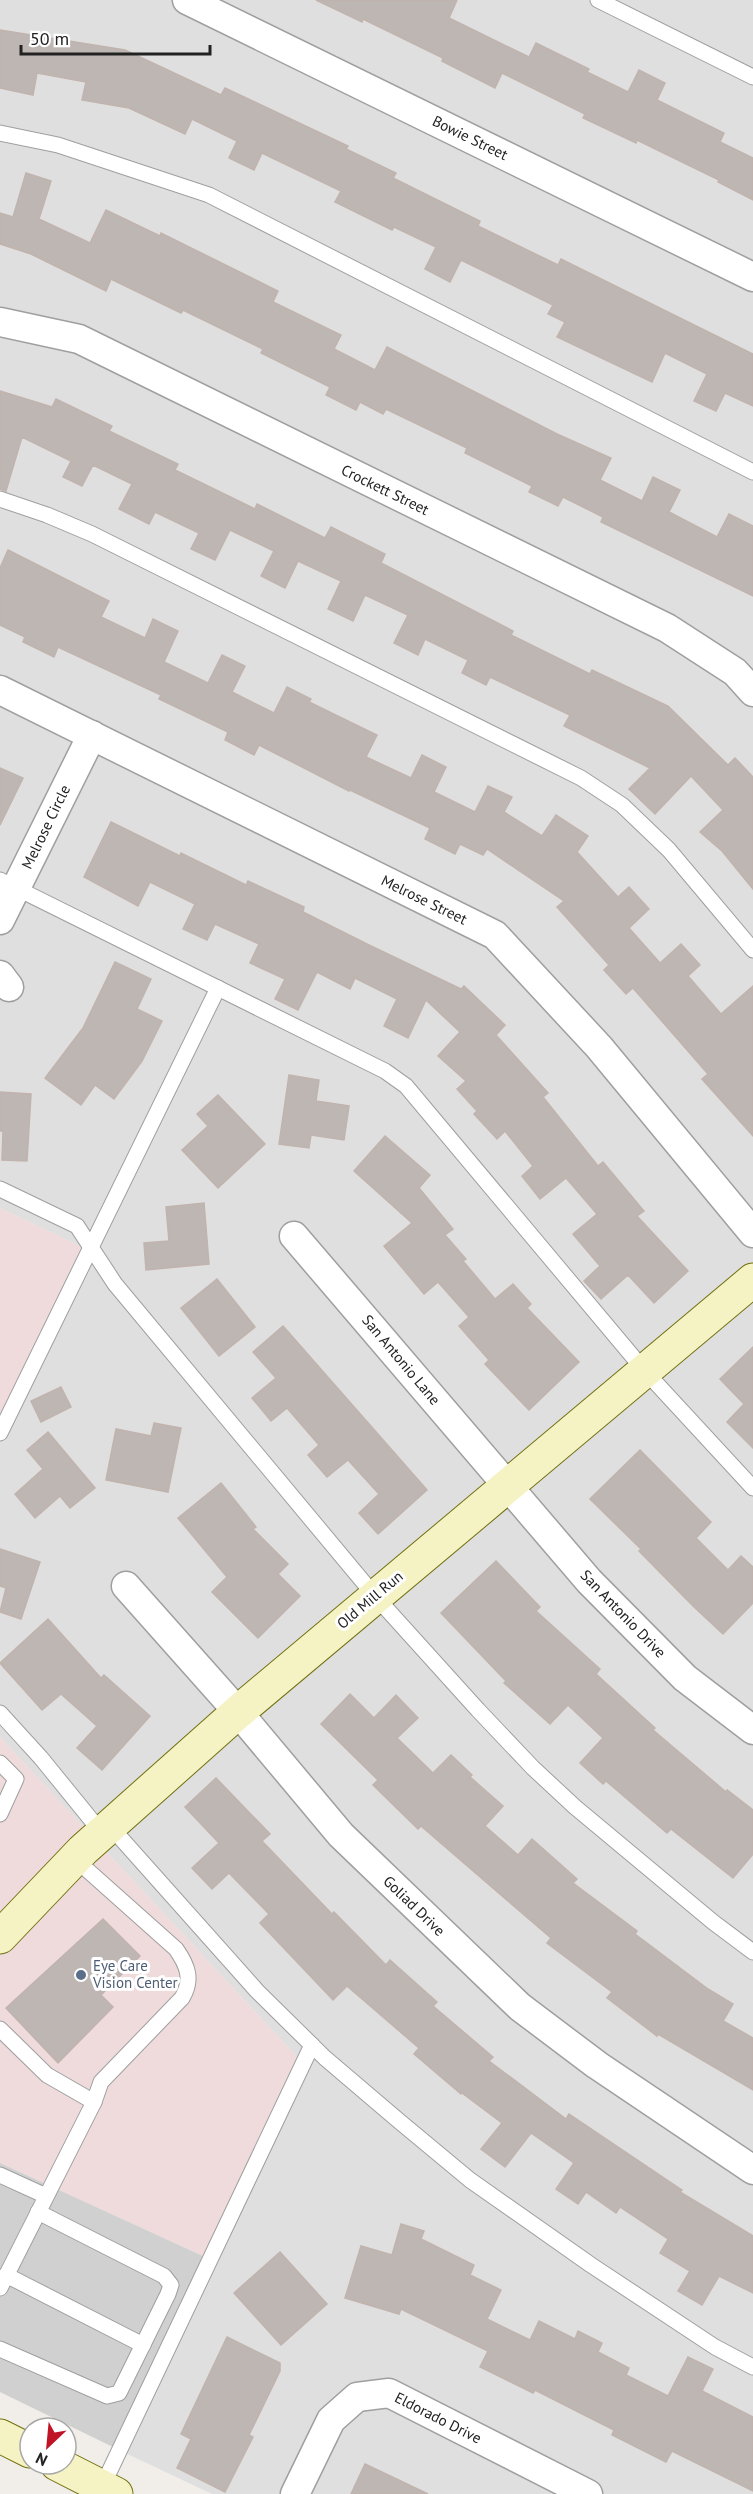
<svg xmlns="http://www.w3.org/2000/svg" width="753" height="2494" font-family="'PT Sans',sans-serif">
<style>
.residential{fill:#dfdfdf}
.commercial{fill:#efdbdc}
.religious{fill:#d0d0d0}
.building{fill:#beb6b2;stroke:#c1b3ad;stroke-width:1.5}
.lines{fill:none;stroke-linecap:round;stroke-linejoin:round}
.lane-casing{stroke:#9f9f9f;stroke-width:17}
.street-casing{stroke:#9f9f9f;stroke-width:31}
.secondary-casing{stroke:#717110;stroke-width:35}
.lane{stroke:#fff;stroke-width:15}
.street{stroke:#fff;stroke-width:28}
.secondary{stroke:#f5f2c4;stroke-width:33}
.service-dot{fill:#5c6f8a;stroke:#fff;stroke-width:2}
.labels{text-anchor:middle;stroke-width:6;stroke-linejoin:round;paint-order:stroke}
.street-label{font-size:15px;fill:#222;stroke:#fff}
.service-label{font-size:15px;fill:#4e5e75;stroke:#fff;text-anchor:start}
</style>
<rect width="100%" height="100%" fill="#f1ede9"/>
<polygon class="residential" points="0,0 753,0 753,2494 212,2494 115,2448 299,2059 0,1737 0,1414 82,1247 0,1208"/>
<g class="commercial">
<polygon points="0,1208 82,1247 0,1414"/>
<polygon points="0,1737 299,2059 205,2257 0,2163"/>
</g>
<polygon class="religious" points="0,2163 205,2257 115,2448 0,2392"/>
<g class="building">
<polygon points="316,0 457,0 449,18 529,57 536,43 589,69 587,72 628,92 639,70 665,83 657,100 724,133 720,142 753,158 753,200 718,182 719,180 637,140 636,143 583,118 585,114 502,73 495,88 442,61 443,58 363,19 362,22"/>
<polygon points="0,30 125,50 221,95 225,88 348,146 346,149 396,173 393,178 480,221 478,226 558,265 561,259 753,354 753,406 725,393 716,411 694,401 707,374 665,353 652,382 557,337 565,322 548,314 553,305 461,260 450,282 425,269 436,247 394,227 392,230 335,202 341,191 262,153 254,170 229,158 237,141 192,119 185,134 129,108 82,100 86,82 37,73 33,95 0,88"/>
<polygon points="26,173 51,181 39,219 90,243 106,210 160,236 161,233 278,291 273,302 341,335 334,349 375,370 387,347 557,434 611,458 600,480 642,501 653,477 680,490 669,512 717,537 729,514 753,526 753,596 601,522 603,517 563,497 558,506 529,492 532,486 465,453 467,448 386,409 383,414 360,402 356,410 326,395 330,387 261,353 263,349 183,310 181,313 111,279 106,291 31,254 0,244 0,213 13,217"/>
<polygon points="0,391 52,407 56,399 112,426 109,431 178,464 175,470 255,509 257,504 325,538 331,527 385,554 381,563 513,631 511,635 590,674 592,670 668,706 728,765 735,758 753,777 753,889 722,851 700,832 723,810 691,776 655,814 629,789 650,768 564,726 570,715 490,677 486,685 462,673 468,660 425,639 418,655 394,643 408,615 365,595 353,621 328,609 341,581 298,561 285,588 261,576 274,551 230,530 215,560 191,549 199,533 155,512 149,524 119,509 132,484 93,465 82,486 63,477 71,461 22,437 6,491 0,489"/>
<polygon points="8,550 109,601 101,617 145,638 153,619 178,631 164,662 208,683 222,655 245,666 232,692 274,713 287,687 311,699 309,702 377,735 366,757 411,778 422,755 446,767 434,792 475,812 488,786 512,797 504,812 542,836 556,815 588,836 577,852 618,897 629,887 649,909 629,928 660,963 681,944 700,965 688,976 721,1014 753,986 753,1136 702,1079 708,1074 633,988 626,994 604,970 609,965 557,907 564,901 487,849 483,855 460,844 455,854 425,839 430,828 350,790 349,791 259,745 254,755 225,740 228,732 159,699 161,695 58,647 54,657 23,642 25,637 0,625 0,568"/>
<polygon points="0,768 23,778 0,825"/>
<polygon points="111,822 180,856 181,853 246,885 248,881 304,907 303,912 371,946 461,989 464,986 505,1025 496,1035 548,1093 543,1097 598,1166 603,1162 644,1211 637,1216 688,1271 654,1303 628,1275 601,1299 584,1281 600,1266 573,1234 597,1214 566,1178 540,1199 522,1176 533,1166 505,1131 497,1139 474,1114 477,1111 457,1089 466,1081 438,1056 460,1032 426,1000 408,1038 384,1026 397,999 355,978 350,989 317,972 298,1010 275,999 285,979 250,963 259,944 215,924 207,940 183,929 195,904 150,882 138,906 84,877"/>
<polygon points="115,962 151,979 137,1009 162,1021 142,1061 114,1099 95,1085 81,1105 45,1078 83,1028"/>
<polygon points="289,1075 319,1080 316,1101 349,1106 344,1140 311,1135 309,1148 279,1144"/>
<polygon points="0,1092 31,1094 27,1161 2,1160 3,1131 0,1131"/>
<polygon points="218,1095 265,1144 218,1188 182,1150 208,1126 197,1114"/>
<polygon points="385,1136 430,1175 419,1188 453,1229 445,1235 466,1259 463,1261 495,1299 513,1284 531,1304 527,1308 579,1362 529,1410 485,1364 489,1360 459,1326 469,1317 438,1282 424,1294 384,1246 412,1223 354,1171"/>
<polygon points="204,1203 209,1264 146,1270 144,1243 169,1241 166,1207"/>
<polygon points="217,1279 255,1327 219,1356 181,1308"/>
<polygon points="283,1326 427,1490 378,1534 359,1513 379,1494 348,1460 327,1477 308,1455 319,1445 287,1408 271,1421 252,1398 276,1378 253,1352"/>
<polygon points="753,1347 753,1448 727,1422 744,1404 720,1379"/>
<polygon points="61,1387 71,1407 41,1422 31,1401"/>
<polygon points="154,1423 181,1428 168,1492 106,1480 116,1429 151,1436"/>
<polygon points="48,1432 95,1488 70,1508 60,1496 35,1518 15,1494 43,1469 27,1450"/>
<polygon points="640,1450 711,1522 696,1538 728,1570 741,1556 753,1567 753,1603 723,1634 694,1607 639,1551 641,1549 590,1499"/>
<polygon points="221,1483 256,1527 253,1529 288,1564 278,1574 300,1596 258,1638 212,1592 227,1577 178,1518"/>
<polygon points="0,1549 40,1562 21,1619 0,1612 6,1588 0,1586"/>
<polygon points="496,1561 540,1607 536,1611 600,1669 596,1674 655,1728 653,1730 726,1792 727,1790 753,1810 753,1854 733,1878 671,1829 667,1833 606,1781 603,1784 580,1763 603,1738 568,1705 550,1724 504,1683 506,1681 441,1613"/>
<polygon points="48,1619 101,1678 104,1675 150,1716 102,1770 77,1748 97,1726 61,1694 42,1710 0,1663"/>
<polygon points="350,1694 374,1718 396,1695 418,1718 397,1738 433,1773 451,1755 472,1775 470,1777 503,1806 485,1826 518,1855 532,1839 577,1879 573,1883 637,1931 635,1934 708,1989 733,2004 723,2021 753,2038 753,2090 658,2034 657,2036 607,1998 612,1992 547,1943 551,1938 421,1826 418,1829 373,1785 378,1780 321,1724"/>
<polygon points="216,1778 270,1834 262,1841 332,1914 334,1912 386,1965 390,1960 437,2002 433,2006 493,2057 489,2061 566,2119 569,2114 682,2190 680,2192 753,2236 753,2293 719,2276 702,2305 678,2291 690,2271 660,2253 668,2239 620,2207 616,2213 586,2192 578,2204 556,2189 574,2163 531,2133 505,2167 481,2149 502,2123 462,2093 461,2094 414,2054 419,2048 347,1986 333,2000 260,1923 269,1914 229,1873 212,1889 192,1868 219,1843 185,1807"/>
<polygon points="103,1919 140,1956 101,1995 113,2007 58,2063 6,2008"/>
<polygon points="401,2224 424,2231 421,2239 474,2265 470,2275 501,2290 487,2319 530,2340 539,2321 575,2339 578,2331 602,2343 598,2352 629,2368 626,2375 668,2396 688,2357 713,2369 702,2391 753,2417 753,2491 672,2451 666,2462 612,2435 614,2430 535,2390 533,2393 480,2367 488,2351 401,2309 399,2314 345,2298 361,2246 392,2255"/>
<polygon points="280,2252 327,2304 281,2345 234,2293"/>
<polygon points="227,2337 280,2363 280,2371 249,2435 253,2437 225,2492 177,2468 191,2439 181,2434"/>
<polygon points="365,2464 428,2494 351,2494"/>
</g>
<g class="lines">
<defs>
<g id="lane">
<polyline points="598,0 753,77"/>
<polyline points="0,133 58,145 209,195 753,472"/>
<polyline points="0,499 47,515 92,534 581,778 622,805 669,850 753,950"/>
<polyline points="0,880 385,1071 406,1086 644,1370 753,1488"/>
<polyline points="0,1189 77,1226 115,1284 375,1596 478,1710 533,1768 575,1807 713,1922 753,1952"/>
<polyline points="0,1433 218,988"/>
<polyline points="0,1713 41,1758 102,1833"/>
<polyline points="0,1763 16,1779 0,1814"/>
<polyline points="110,1826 257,1991 325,2058 399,2121 470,2180 591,2265 715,2347 753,2367"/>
<polyline points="0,2029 47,2075 94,2102"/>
<polyline points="0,2175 46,2196"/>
<polyline points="6,2275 143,2345"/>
<path d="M0 2288 94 2102 101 2082 182 1998C193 1980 188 1966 176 1949L75 1859"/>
<polyline points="0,2349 107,2396 119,2393 168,2294 171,2285 164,2276 38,2212"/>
<polyline points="102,2487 312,2045"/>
</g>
<g id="street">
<polyline points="187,0 753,277"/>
<polyline points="0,322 79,339 667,628 735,672 753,692"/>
<polyline points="0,690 495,935 599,1047 753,1233"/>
<polyline points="0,920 92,735"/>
<polyline points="0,975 9,987"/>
<polyline points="294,1236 589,1581 685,1678 753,1730"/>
<polyline points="126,1586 238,1712 341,1835 520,2007 597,2065 753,2170"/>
<polyline points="295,2494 331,2420 357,2397 389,2393 588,2494"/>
</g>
<g id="secondary">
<polyline points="0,1937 83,1850 238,1712 753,1280"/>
<polyline points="0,2436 30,2451"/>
<polyline points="57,2464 116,2494"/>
</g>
</defs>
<use href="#lane" class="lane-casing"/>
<use href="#street" class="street-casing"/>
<use href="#secondary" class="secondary-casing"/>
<use href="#lane" class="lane"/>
<use href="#street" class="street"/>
<use href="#secondary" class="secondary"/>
</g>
<circle class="service-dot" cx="81" cy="1975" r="6"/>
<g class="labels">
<g class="street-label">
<text transform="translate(470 138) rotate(26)" y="5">Bowie Street</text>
<text transform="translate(385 490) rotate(26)" y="5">Crockett Street</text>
<text transform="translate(46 827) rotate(-64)" y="5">Melrose Circle</text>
<text transform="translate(424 900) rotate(26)" y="5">Melrose Street</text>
<text transform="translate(401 1360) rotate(50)" y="5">San Antonio Lane</text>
<text transform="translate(370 1600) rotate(-40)" y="5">Old Mill Run</text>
<text transform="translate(623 1614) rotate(46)" y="5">San Antonio Drive</text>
<text transform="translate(414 1906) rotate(44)" y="5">Goliad Drive</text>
<text transform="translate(438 2418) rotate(27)" y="5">Eldorado Drive</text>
</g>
<g class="service-label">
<text x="93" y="1971">Eye Care<tspan x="93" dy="17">Vision Center</tspan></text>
</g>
</g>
<g transform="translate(48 2446) rotate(206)"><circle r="28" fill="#ffffff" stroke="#a7a7a7" stroke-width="1.5"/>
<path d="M0-4.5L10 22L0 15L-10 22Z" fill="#c01326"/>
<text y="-9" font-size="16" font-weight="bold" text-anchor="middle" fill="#222222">N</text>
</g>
<path d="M21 45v9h189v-9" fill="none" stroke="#222222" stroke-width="3"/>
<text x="30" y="45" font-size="18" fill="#222222" stroke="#ffffff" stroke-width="4.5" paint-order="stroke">50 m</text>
</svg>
